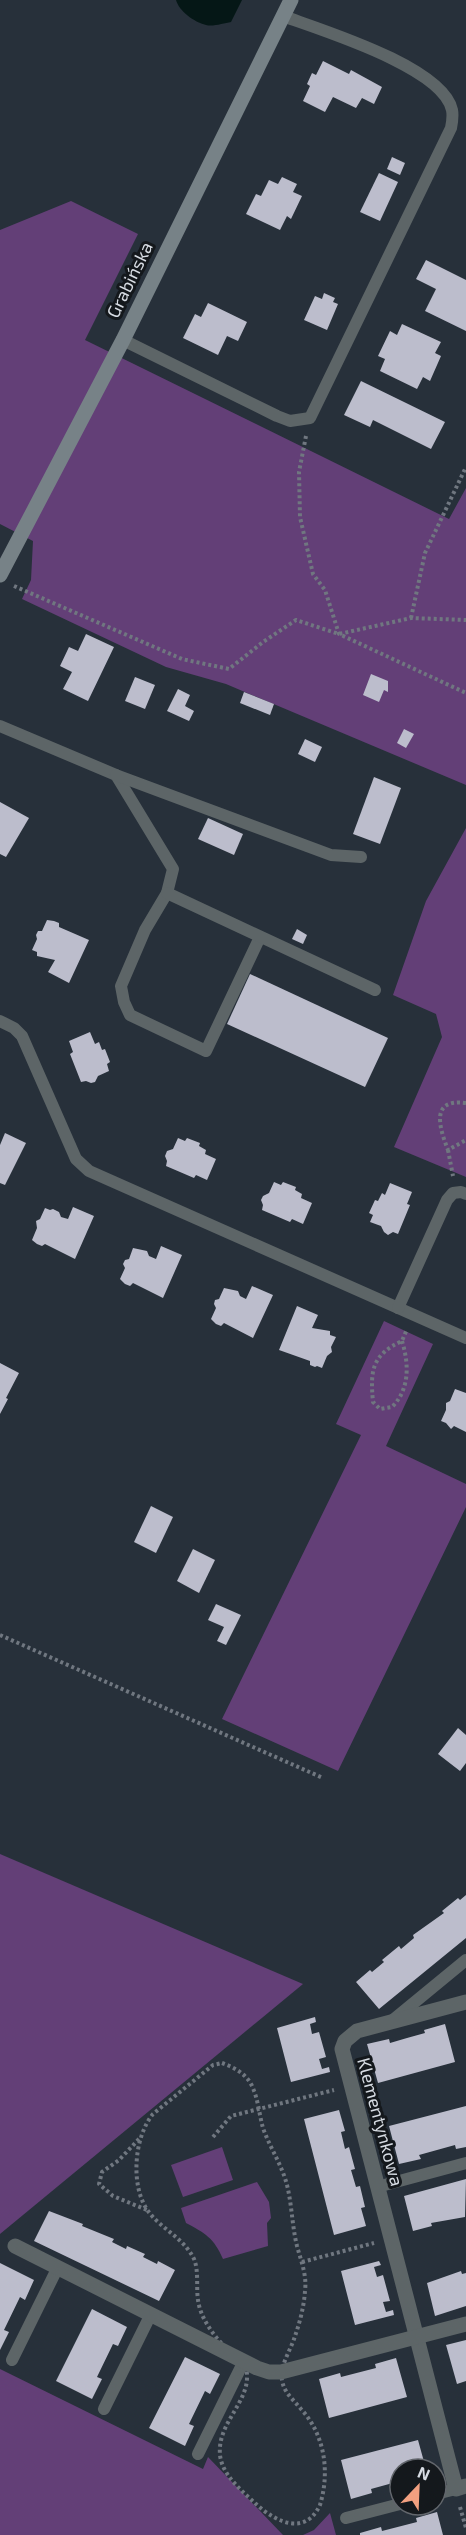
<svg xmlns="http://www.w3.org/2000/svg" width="466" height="2535" font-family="'Exo 2',sans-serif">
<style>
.green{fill:#633f77}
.water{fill:#051716}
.building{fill:#bcbdcc}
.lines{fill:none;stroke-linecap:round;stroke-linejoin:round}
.path{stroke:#707780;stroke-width:4;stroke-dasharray:3 3;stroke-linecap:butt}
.lane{stroke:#5d6567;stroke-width:12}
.street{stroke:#5d6567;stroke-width:15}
.secondary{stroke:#778287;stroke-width:15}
.labels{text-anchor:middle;stroke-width:6;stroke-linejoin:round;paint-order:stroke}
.street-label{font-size:18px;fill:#d7dce3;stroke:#14181c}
</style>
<rect width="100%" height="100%" fill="#27303a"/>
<g class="green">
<polygon points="71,201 138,234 85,340 449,519 466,488 466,785 226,684 166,667 22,599 31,580 33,541 0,524 0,230"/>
<polygon points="466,828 466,1177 394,1147 442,1037 436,1014 393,995 426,901"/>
<polygon points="384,1321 433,1344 386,1446 466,1484 466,1507 338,1771 222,1719 361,1435 336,1424"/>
<polygon points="0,1854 303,1984 0,2234"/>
<polygon points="222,2147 233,2180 183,2197 171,2165"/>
<path d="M257 2182 269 2202 271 2218 267 2223 268 2246 223 2259C214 2238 205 2233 186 2223L181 2208Z"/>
<polygon points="0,2369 203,2469 208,2457 283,2535 0,2535"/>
<polygon points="330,2513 336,2535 303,2535 314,2530"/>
</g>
<path class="water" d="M176 0H242L231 22C224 23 213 27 206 25 194 22 179 11 176 0Z"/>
<g class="building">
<polygon points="323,61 349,74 351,70 382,87 374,104 362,98 356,108 333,97 325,112 303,101 310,86 307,84 312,73 316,75"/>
<polygon points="392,157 405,163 400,175 387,169"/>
<polygon points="379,173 398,182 380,221 360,212"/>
<polygon points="282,177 297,184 293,192 302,196 291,219 287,216 280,230 246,214 256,194 261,196 269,180 278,184"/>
<polygon points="426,260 466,280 466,331 425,311 436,289 416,279"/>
<polygon points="324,293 335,298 333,302 338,304 327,330 304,320 315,296 322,299"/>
<polygon points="208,303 247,322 238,341 227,336 218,355 183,338 195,314 201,317"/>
<polygon points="402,324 441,342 435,353 441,356 430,381 423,377 417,389 380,371 385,359 378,356 390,331 397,335"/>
<polygon points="361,381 445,422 431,449 373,420 370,427 344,415"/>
<polygon points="86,634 114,647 88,701 63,689 72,672 60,666 69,647 78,651"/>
<polygon points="371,674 388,681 388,692 384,690 379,702 363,695"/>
<polygon points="135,677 155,685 145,709 125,701"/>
<polygon points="178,689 190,695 185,706 194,711 189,721 167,711"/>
<polygon points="244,692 274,704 270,715 240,703"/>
<polygon points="404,729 414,734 406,748 397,743"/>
<polygon points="305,739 322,747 315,762 298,754"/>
<polygon points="374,777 401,788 380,844 353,834"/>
<polygon points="0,802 29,818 6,857 0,854"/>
<polygon points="208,818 243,834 234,855 198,839"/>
<polygon points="47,920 54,921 59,923 59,927 89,940 69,983 48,972 55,960 37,956 37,952 32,950 37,939 36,935 38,931 42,931"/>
<polygon points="297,929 307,935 303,944 292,939"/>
<polygon points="250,974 388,1038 365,1087 227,1024"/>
<polygon points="90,1032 95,1044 99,1042 102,1050 105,1049 110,1062 107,1064 109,1071 98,1076 95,1082 91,1083 86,1081 81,1082 70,1054 73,1052 69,1041"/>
<polygon points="5,1133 26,1143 5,1185 0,1183 0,1145"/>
<polygon points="178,1138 185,1141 187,1138 200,1143 199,1146 206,1150 205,1154 216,1159 207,1180 196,1175 194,1178 166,1166 167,1161 165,1156 167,1151 173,1149"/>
<polygon points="274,1182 281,1185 283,1182 296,1187 295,1190 302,1194 301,1198 312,1203 303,1224 292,1219 290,1222 262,1210 263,1205 261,1200 263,1196 269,1193"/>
<polygon points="390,1183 412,1192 407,1204 410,1205 398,1234 393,1232 388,1235 384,1232 381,1226 370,1222 373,1215 369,1213 375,1200 378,1201 382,1193 385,1195"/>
<polygon points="73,1207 94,1216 75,1259 45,1244 42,1246 37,1244 32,1240 37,1228 36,1221 40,1219 45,1208 50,1210 53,1209 59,1212 61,1217 68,1219"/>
<polygon points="161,1246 182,1255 163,1298 133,1283 130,1286 125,1284 120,1279 125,1268 123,1264 125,1260 129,1259 133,1248 147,1251 149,1256 156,1259"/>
<polygon points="252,1286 273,1295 253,1338 224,1323 221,1326 216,1324 211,1319 216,1308 214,1304 215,1300 219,1299 224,1288 238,1291 240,1296 246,1299"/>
<polygon points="297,1306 318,1315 312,1328 330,1331 330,1335 336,1337 331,1347 332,1352 327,1356 322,1368 317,1366 315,1367 310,1365 310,1361 279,1350"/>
<polygon points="0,1363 19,1373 6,1398 8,1399 0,1414"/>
<polygon points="455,1389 466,1393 466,1432 454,1426 451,1429 446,1423 441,1421 446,1410 446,1403 450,1401"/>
<polygon points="151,1506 173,1517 156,1553 134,1542"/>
<polygon points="193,1549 215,1560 199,1593 177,1581"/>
<polygon points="216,1604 241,1615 226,1645 217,1641 224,1627 208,1620"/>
<polygon points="458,1728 466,1735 466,1763 460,1771 438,1754"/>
<polygon points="466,1895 466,1938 379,2009 356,1982 370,1970 372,1972 384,1962 382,1960 399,1946 401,1949 414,1938 413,1935 444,1913 442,1911 458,1898 460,1900"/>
<polygon points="315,2017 316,2022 310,2024 312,2034 319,2032 326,2057 319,2059 322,2069 329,2067 330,2072 291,2082 277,2028"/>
<polygon points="445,2024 455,2062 378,2083 367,2044 389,2039 390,2043 407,2038 425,2033 424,2030"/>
<polygon points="466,2106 466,2147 456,2149 455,2145 419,2155 421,2159 399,2164 389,2126"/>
<polygon points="339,2110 345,2131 341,2132 345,2149 349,2147 355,2169 351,2170 356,2187 360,2186 365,2207 361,2208 366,2226 334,2235 304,2119"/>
<polygon points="466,2179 465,2217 431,2223 432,2226 413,2231 404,2196"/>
<polygon points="49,2211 83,2224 82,2226 114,2239 112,2242 126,2249 127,2246 145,2254 143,2257 157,2264 158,2261 175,2270 159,2301 34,2241"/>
<polygon points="379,2261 381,2265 374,2267 377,2277 383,2275 390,2301 383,2302 386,2312 393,2310 394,2315 355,2325 341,2271"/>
<polygon points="0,2263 34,2280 25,2300 20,2297 4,2330 9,2332 0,2350"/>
<polygon points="461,2271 462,2274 466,2273 466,2306 435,2316 427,2283"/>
<polygon points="92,2309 127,2327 118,2346 113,2344 97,2377 102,2379 92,2399 56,2381"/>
<polygon points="466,2340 466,2381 457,2384 446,2345"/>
<polygon points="185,2357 220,2374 210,2394 205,2391 189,2424 194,2426 185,2446 149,2428"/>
<polygon points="396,2358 407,2397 329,2418 319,2379 340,2373 341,2377 376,2368 375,2364"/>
<polygon points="418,2440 426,2469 400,2469 400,2481 371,2489 372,2493 351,2499 341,2460"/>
<polygon points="437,2512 443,2535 360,2535 360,2533 381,2527 382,2531 417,2522 416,2518"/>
</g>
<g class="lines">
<g class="path">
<polyline points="306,436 299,472 300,517 313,574 325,590 339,634 466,693"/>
<polyline points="14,586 182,659 229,669 263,642 296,620 339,634 411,618 466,620"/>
<polyline points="411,618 425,553 466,467"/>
<path d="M466 1103C429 1098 440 1129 448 1150L466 1140"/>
<polyline points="448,1150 453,1176"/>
<path d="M402 1341C409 1364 410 1389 392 1407L380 1409 373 1402C370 1370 372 1355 402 1341L407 1329"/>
<polyline points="0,1635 323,1778"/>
<path d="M222 2063C233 2067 245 2073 251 2084 258 2097 259 2114 263 2128 270 2148 282 2165 287 2185 292 2205 292 2226 297 2246 301 2261 307 2275 305 2291 304 2306 300 2322 295 2336 291 2350 280 2364 282 2380 284 2393 293 2399 301 2409 325 2435 330 2472 320 2505 306 2535 278 2524 256 2504 242 2491 222 2475 220 2455 217 2423 249 2403 247 2374 246 2358 233 2354 222 2344 211 2332 200 2316 198 2300 196 2287 199 2271 194 2259 184 2238 161 2229 148 2211 130 2186 134 2137 153 2114L213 2065Z"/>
<polyline points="213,2137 231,2116 334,2090"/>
<polyline points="139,2139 119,2160 102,2172 99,2184 113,2196 147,2210"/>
<polyline points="302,2262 374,2243"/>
<polyline points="460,2507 466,2528"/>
</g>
<g class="lane">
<path d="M123 340 277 416 290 421 310 418 451 128C452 123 453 115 452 110 443 67 321 30 283 16"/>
<polyline points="0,726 116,775 173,869 167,893 145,930 121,986 124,1002 130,1015 206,1051 260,937"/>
<polyline points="116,775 331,855 361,857"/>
<polyline points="167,893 375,990"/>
<polyline points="0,1021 14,1028 22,1036 76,1159 89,1171 466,1338"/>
<polyline points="398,1308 447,1200 453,1193 461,1192 466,1194"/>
<polyline points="393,2020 466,1960"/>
<polyline points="377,2187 466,2163"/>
<polyline points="12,2360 58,2267"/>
<polyline points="104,2409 151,2314"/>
<polyline points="198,2454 244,2361"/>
<polyline points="436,2494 456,2489"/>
<polyline points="346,2518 400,2504"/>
</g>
<g class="street">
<polyline points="466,2002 357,2031 345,2041 342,2049 456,2489 466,2486"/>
<polyline points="15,2246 257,2368 269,2372 281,2372 466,2324"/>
</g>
<polyline class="secondary" points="0,575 123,340 291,0"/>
</g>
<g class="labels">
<g class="street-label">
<text transform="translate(130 280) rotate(-64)" y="6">Grabińska</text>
<text transform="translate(380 2122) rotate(75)" y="6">Klementynkowa</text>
</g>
</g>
<g transform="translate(418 2487) rotate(23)"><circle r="28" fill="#14181c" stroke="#62666c" stroke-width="1.5"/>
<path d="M0-4.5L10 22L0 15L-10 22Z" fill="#f2a080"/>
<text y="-9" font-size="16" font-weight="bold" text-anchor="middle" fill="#d7dce3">N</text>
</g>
</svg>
